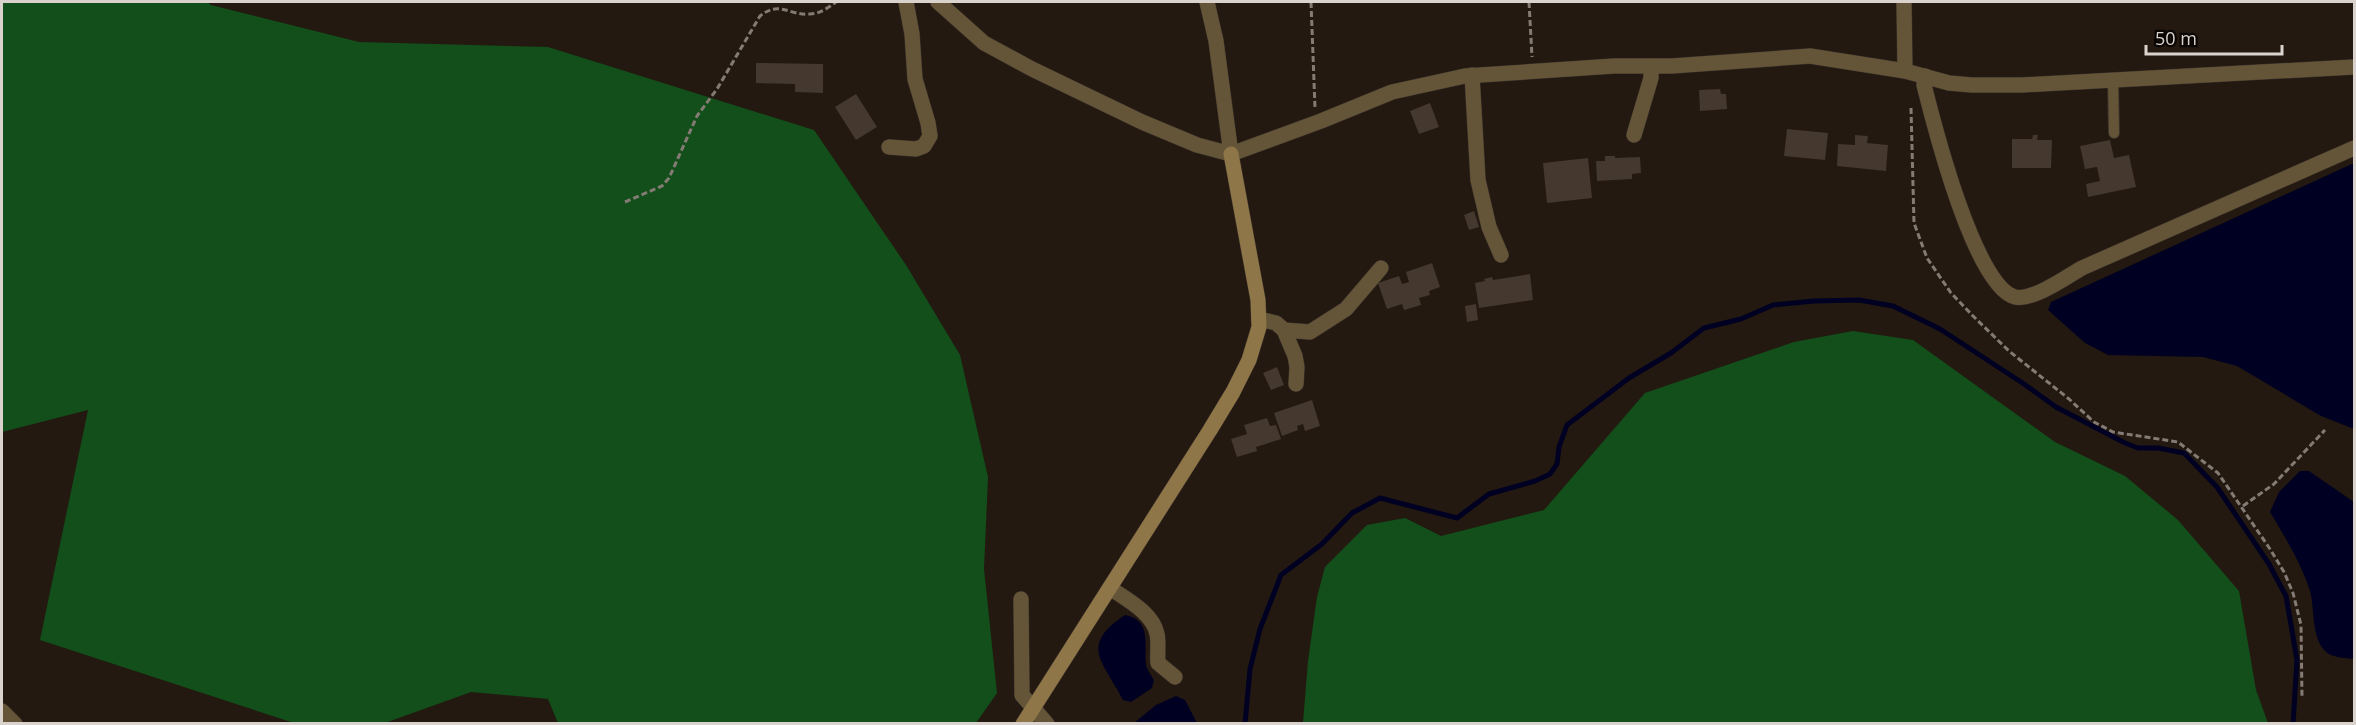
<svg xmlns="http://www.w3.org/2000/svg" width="2356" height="725" font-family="'Open Sans',sans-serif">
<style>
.forest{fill:#124f1a}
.water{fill:#002}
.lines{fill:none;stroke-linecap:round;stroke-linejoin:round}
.stream{stroke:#002;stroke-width:5}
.building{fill:#44382f}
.lane-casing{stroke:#3d332a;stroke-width:12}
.street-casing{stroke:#3d332a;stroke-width:16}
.secondary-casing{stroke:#3d332a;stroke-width:16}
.path{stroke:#847c74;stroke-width:3;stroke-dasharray:6 3;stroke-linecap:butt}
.lane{stroke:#645539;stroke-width:10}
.street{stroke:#645539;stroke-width:15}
.secondary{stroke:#8e7648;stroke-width:15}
</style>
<rect width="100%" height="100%" fill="#231910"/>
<g class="forest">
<polygon points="2,2 207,2 211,5 359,42 548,47 814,130 906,265 960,355 988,477 984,569 997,693 976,723 558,723 548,699 471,692 385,723 294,723 40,640 88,410 2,432"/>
<polygon points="1853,331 1913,340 2055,442 2125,476 2178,520 2239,591 2256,690 2268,723 1303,723 1308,661 1317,597 1325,567 1367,525 1405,518 1441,536 1544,510 1645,393 1794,342"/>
</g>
<g class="water">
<polygon points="2354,163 2354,429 2321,416 2237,366 2203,357 2108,355 2085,343 2048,310 2051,302"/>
<path d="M2300 471H2309L2354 502V659C2345 658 2331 658 2324 650 2311 634 2315 610 2310 591 2301 563 2285 537 2270 512L2279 492Z"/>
<path d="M1125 615C1155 620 1142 652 1147 668 1149 672 1152 677 1154 680L1152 688 1131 702 1123 700C1104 662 1078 646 1125 615Z"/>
<polygon points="1176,696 1185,700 1197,723 1134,723 1156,705"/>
</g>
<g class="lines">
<polyline class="stream" points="1245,724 1250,669 1260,629 1281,575 1322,544 1352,513 1380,498 1457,518 1489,494 1535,481 1550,474 1557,464 1559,447 1567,425 1629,378 1671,353 1704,328 1741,319 1773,305 1814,301 1859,300 1893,306 1940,329 2024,384 2056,407 2125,443 2138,448 2158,448 2184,453 2217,487 2269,564 2286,596 2297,660 2293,724"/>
</g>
<g class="building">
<polygon points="756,63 823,64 823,93 795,92 795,84 756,83"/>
<polygon points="1720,89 1721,94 1726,94 1727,109 1700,111 1699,90"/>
<polygon points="856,94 877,127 856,140 835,107"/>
<polygon points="1430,103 1439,127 1419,134 1410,111"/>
<polygon points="1787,129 1828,133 1825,160 1784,156"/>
<polygon points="1855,135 1868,136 1867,143 1888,145 1886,171 1837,166 1838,144 1855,145"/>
<polygon points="2033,135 2038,135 2037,140 2052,140 2051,168 2012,168 2012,139 2032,139"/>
<polygon points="2110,140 2114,158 2129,155 2136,187 2088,197 2086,184 2100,181 2097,167 2085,169 2080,146"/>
<polygon points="1605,156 1615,156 1615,158 1640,157 1641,173 1632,174 1632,179 1597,181 1596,161 1605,161"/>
<polygon points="1588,158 1592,198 1547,203 1543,163"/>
<polygon points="1474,211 1479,227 1469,230 1464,215"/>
<polygon points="1432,263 1440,287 1429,291 1430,295 1419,298 1421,305 1404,310 1402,304 1387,309 1378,283 1399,276 1402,284 1409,282 1406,272"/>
<polygon points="1530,274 1533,300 1479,308 1475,283 1485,281 1484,279 1492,277 1493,280"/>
<polygon points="1476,304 1478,320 1467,322 1465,306"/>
<polygon points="1277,367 1284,385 1271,390 1263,373"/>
<polygon points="1312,400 1320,426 1305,431 1303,424 1297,426 1298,430 1282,436 1274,413"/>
<polygon points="1267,418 1270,426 1276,425 1281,439 1256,447 1257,451 1237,457 1231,439 1247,434 1244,425"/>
</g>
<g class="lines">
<defs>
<polyline id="lane" points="2113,79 2114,133"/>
<g id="street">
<polyline points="938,2 984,43 1032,69 1142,122 1197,145 1231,154 1321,121 1392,92 1465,76 1614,66 1672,66 1810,56 1905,71 1949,83 1972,85 2022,85 2354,67"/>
<polyline points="1207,2 1216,41 1231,154"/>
<polyline points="1904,2 1905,71"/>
<polyline points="1472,75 1478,180 1489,227 1501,255"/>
<path d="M1925 76 1924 85C1934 125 1975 287 2015 297 2033 301 2066 277 2082 268L2354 148"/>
<polyline points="1634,135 1651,78 1651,66"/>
<polyline points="889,147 916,149 924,146 930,136 928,123 915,79 912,34 906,2"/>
<polyline points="1259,319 1276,323 1284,330 1295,356 1297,367 1296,384"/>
<polyline points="1284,330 1310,332 1346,309 1381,268"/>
<path d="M1110 588C1126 599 1153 613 1157 634 1159 641 1157 655 1158 663L1175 677"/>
<polyline points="1021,599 1022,695 1047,724"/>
<polyline points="2,711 15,724"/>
</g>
<polyline id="secondary" points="1023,724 1210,430 1233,392 1249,360 1259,327 1258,300 1231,154"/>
</defs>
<use href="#lane" class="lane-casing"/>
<use href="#street" class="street-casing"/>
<use href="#secondary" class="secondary-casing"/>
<g class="path">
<polyline points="1311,2 1315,108"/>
<polyline points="1529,2 1532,57"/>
<polyline points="1911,108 1914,223 1927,258 1951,293 1973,316 2009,351 2069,399 2094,422 2113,432 2178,442 2218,473 2270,549 2284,572 2293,593 2301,625 2302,697"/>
<path d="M625 202 662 186 669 178 697 116 717 89 760 16C780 0 789 16 810 14 820 14 829 7 836 2"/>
<polyline points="2243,506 2274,484 2325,430"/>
</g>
<use href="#lane" class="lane"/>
<use href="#street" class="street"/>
<use href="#secondary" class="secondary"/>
</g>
<rect width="2356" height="725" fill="none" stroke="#dad3cd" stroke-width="6"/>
<path d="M2146 45v9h136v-9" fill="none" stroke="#dad3cd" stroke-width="3"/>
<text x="2155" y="45" font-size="18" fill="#dad3cd" stroke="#090503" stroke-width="4.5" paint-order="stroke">50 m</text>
</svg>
